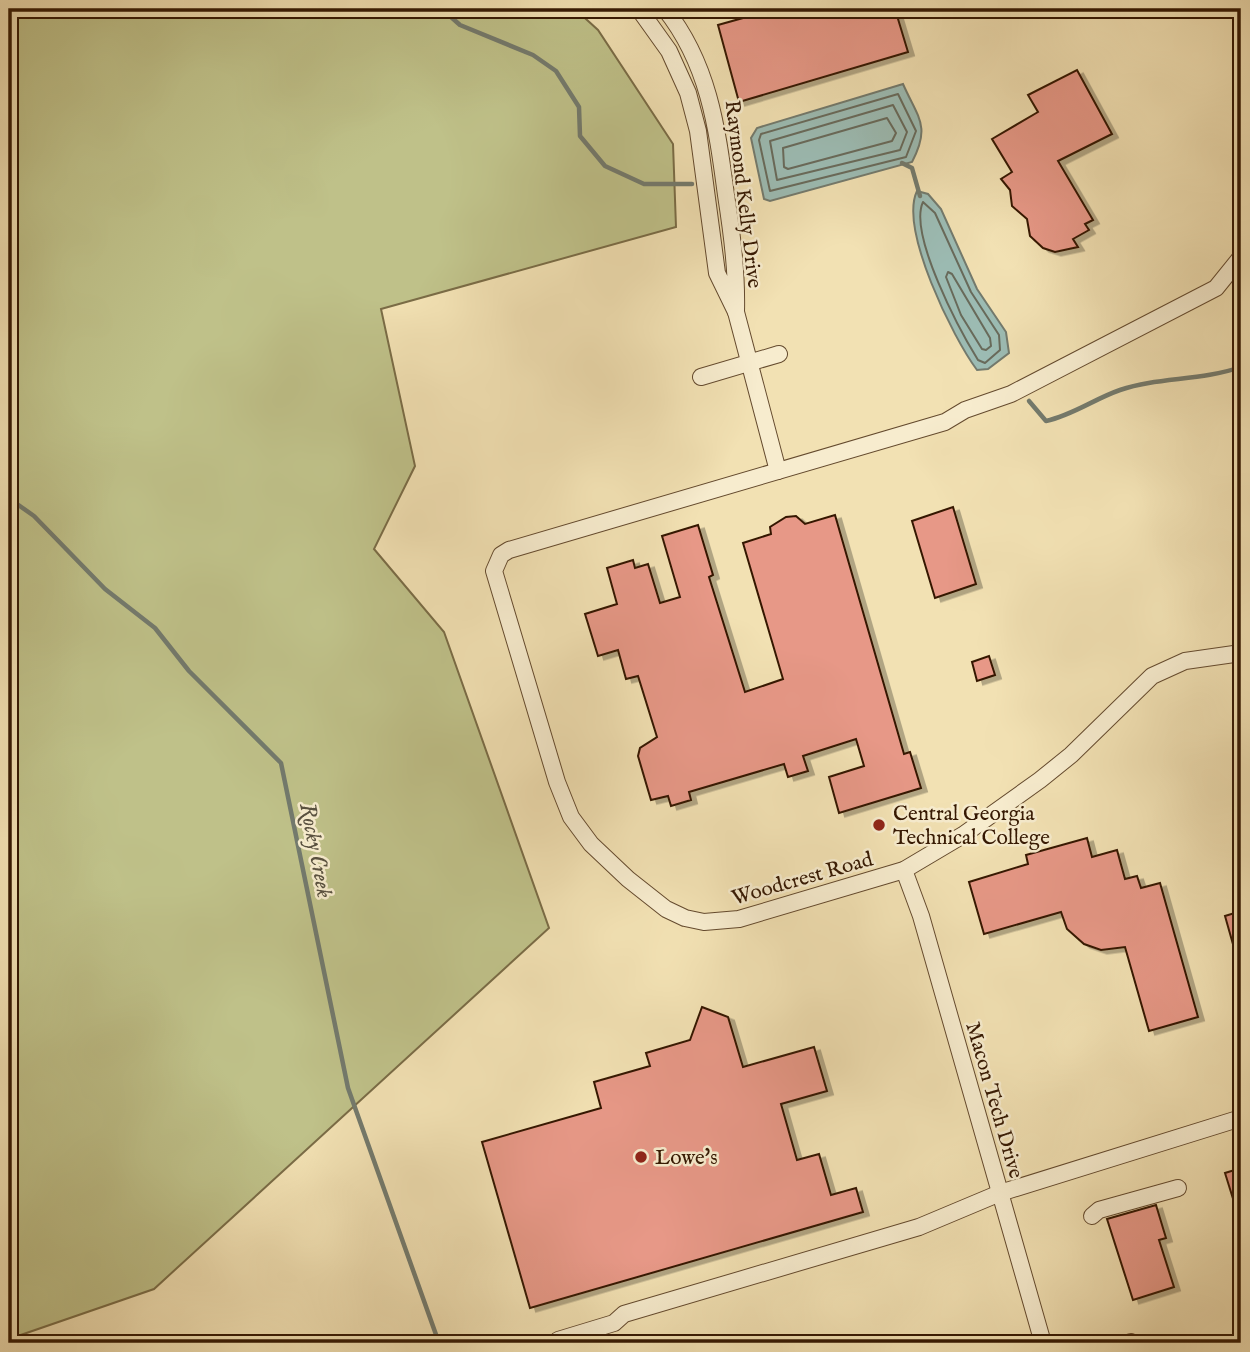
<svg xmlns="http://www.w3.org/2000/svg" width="1250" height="1352" font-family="'IM FELL English',serif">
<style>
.green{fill:#bfc189;stroke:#7a6c46;stroke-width:2}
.water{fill:#9cbcb4;stroke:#737a6d;stroke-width:2}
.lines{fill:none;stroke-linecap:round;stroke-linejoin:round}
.shore{stroke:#686a5b;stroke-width:2}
.stream{stroke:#737a6d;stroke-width:4.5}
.building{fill:#e79887;stroke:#351802;stroke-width:2;filter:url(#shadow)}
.minor-casing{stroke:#644a2e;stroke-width:18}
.minor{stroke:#f7ecce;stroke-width:16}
.poi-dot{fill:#8f2418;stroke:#f7ecce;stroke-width:2.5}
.labels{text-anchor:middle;stroke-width:5;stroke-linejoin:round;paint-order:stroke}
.street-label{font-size:21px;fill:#351802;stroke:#f7ecce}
.poi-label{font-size:21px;fill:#351802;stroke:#f7ecce;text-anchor:start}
.water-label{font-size:23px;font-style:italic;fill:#595140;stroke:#f7ecce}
</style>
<defs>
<filter id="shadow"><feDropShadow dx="6" dy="3.5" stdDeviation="0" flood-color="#0004"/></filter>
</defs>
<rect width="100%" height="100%" fill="#f2e1b3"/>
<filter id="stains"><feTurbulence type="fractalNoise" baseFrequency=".00286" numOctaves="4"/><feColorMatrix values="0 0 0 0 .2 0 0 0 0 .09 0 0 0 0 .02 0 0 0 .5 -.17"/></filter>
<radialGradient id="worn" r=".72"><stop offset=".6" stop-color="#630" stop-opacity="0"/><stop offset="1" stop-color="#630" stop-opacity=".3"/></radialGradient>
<polygon class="green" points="9,9 575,9 598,30 673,144 676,227 381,309 415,466 374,549 444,632 549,928 154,1289 9,1339"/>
<g class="water">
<path d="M903 84C918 118 931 126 912 162L770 201 764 199 751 138 757 128Z"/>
<path d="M917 191 928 194 941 209 977 289 1006 332 1009 353 988 369 977 370C953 338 899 229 917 191Z"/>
</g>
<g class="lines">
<g class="shore">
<polygon points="898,94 916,131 906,157 770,191 759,140 761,134"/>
<polygon points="893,105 907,132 900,150 777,180 770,141"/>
<polygon points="887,118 896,133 892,141 788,169 784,167 783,148"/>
<path d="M923 202 935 213 971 292 999 335 1000 350 985 363 978 360C960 331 908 234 923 202Z"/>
<polygon points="948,272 952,274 990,338 991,346 986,350 982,349 961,315 946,277"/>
</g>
<g class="stream">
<polyline points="442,9 460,25 533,55 556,71 579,107 580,136 605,166 644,184 692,184"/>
<polyline points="902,163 912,168 920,196"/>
<path d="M1029 401 1046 421C1073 415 1094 399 1120 390 1158 377 1201 381 1241 367"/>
<polyline points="9,458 13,471 11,489 17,504 34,516 105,589 155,628 189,671 281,763 348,1088 439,1343"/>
</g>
</g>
<g class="building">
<polygon points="775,9 895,9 908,52 739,102 718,25"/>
<polygon points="1077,70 1112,134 1058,161 1093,220 1085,224 1089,230 1073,239 1078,247 1055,252 1043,248 1030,236 1027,219 1012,206 1010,190 1001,179 1012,172 992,139 1038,112 1028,95"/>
<polygon points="953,507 976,584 935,598 912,521"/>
<polygon points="835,515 904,754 910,752 921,788 839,813 829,777 864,766 856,739 803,756 808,771 788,777 784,764 689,792 691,800 671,806 668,796 651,800 638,756 640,748 657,737 638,676 626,679 618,650 598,656 585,614 617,604 607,568 633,560 635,568 648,564 660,603 680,597 662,536 698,525 713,575 709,577 745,692 783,679 743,543 771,534 770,527 786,517 796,516 805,524"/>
<polygon points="989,656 995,675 977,681 972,662"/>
<polygon points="1087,838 1092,857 1117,850 1125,879 1137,876 1141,888 1160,883 1198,1017 1149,1031 1125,947 1101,950 1084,944 1067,929 1061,912 984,934 969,882 1028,864 1026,855"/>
<polygon points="1241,911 1241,962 1238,962 1225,916"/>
<polygon points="702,1007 728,1017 743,1067 814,1047 827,1091 781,1104 797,1160 819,1154 831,1195 856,1188 863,1212 530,1308 482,1142 601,1108 594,1082 650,1066 646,1053 690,1040"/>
<polygon points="1241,1168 1241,1218 1239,1218 1225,1173"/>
<polygon points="1156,1205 1166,1238 1159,1240 1174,1287 1133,1300 1107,1219"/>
</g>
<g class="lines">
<defs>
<g id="minor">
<path d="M639 9 669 51 688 93 698 131 717 273 736 312C737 272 732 234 726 195 717 128 709 64 665 9"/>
<polyline points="1241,257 1216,288 1011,394 965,410 945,422 509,550 501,555 494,571 557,782 571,817 591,844 628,879 666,909 685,918 704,922 739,919 904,870 963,835 1040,780 1071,755 1152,676 1185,661 1241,653"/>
<polyline points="736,312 778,471"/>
<polyline points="701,377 779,354"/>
<polyline points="904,870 921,916 1043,1343"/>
<polyline points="1092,1216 1099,1210 1178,1188"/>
<polyline points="558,1340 614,1323 624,1314 919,1227 1000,1193 1241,1118"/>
<polyline points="1128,1343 1131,1342"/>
</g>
</defs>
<use href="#minor" class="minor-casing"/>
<use href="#minor" class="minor"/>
</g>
<g class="poi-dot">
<circle cx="879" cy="825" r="7"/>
<circle cx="641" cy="1157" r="7"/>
</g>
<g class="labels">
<g class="street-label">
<text transform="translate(744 194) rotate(83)" y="7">Raymond Kelly Drive</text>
<text transform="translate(802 878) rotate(-16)" y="7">Woodcrest Road</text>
<text transform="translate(995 1100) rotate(74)" y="7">Macon Tech Drive</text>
</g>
<g class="poi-label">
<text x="893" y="820">Central Georgia<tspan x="893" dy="24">Technical College</tspan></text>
<text x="655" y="1164">Lowe's</text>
</g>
<g class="water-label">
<text transform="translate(317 850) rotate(79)" y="8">Rocky Creek</text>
</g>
</g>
<rect width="1250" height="1352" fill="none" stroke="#f2e1b3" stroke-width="35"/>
<rect x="10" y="10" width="1229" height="1331" fill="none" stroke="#351802" stroke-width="3.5"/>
<rect x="18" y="18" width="1215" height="1317" fill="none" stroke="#351802" stroke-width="2"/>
<rect width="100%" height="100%" filter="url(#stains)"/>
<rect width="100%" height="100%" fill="url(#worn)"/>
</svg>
